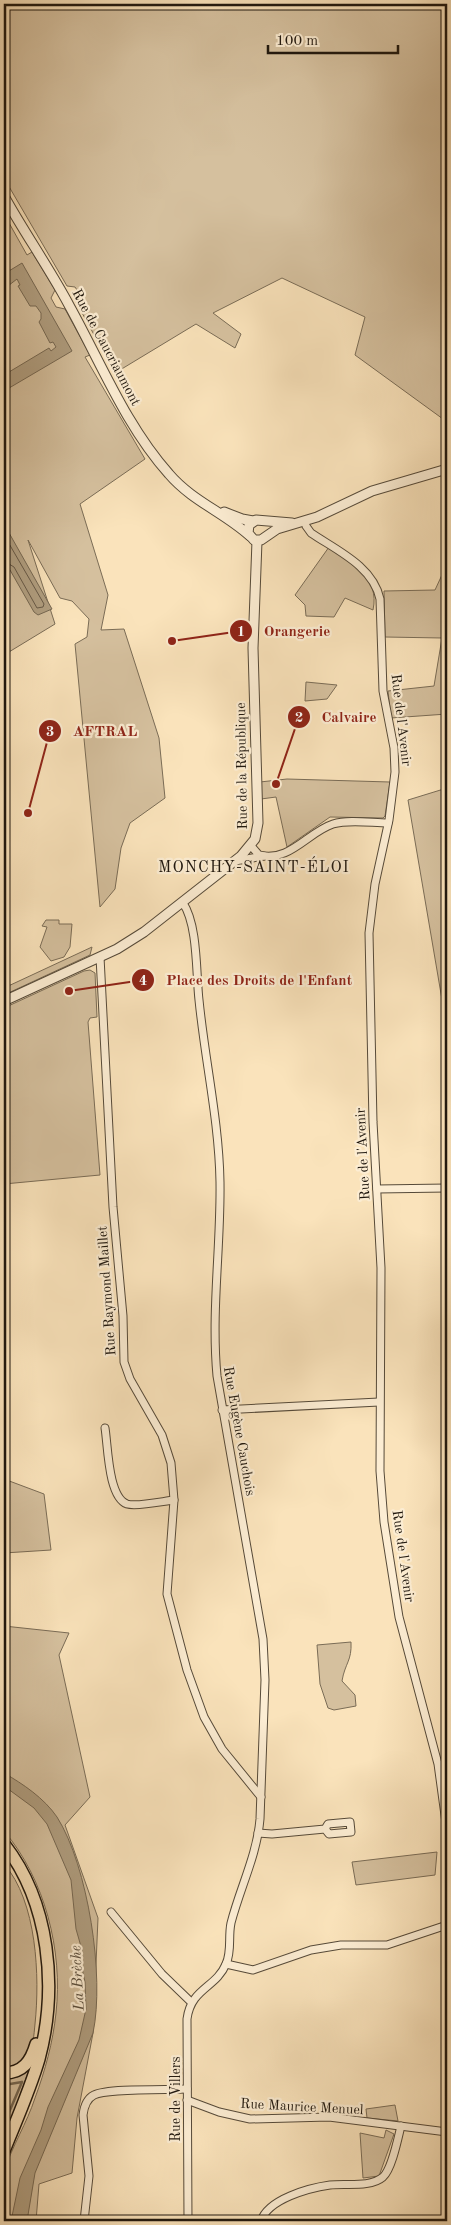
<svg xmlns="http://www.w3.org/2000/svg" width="451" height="2225" font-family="'Old Standard TT',serif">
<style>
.green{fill:#d5c09e;stroke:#7a6c56}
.water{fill:#b09e80;stroke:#766852}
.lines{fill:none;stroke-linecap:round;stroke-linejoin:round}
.shore{stroke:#685a47;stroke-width:1}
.stream{stroke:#766852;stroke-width:2.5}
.minor-casing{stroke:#564a39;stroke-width:9}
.tertiary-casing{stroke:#564a39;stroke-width:11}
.primary-casing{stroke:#1f170e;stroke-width:14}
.minor{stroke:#fcedd3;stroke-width:7}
.tertiary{stroke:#fcedd3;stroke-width:9}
.primary{stroke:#fae3bb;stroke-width:11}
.labels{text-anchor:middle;stroke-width:4.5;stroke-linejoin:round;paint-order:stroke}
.street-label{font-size:14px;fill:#1f170e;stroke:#fcedd3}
.water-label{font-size:15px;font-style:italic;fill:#594d3c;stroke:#fcedd3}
.quarter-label{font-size:16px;letter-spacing:1px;fill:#1f170e;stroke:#fcedd3}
.leader{fill:none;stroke:#8f2418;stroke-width:2}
.callout-dot{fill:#8f2418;stroke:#fcedd3;stroke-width:2}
.mark-label{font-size:15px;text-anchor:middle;font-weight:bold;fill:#fff}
.callout-label{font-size:15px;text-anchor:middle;font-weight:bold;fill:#8f2418;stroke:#fcedd3;stroke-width:4.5;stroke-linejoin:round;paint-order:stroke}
</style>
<rect width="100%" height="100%" fill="#fae3bb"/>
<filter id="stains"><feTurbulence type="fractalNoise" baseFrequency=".004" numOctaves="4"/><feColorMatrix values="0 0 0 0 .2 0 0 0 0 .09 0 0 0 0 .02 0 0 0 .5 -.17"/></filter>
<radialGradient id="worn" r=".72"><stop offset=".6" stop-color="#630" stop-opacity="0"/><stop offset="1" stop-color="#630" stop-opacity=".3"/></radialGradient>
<g class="green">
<polygon points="4,4 447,4 447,409 443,419 355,355 365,317 282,278 213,313 241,334 235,348 196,324 115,373 75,300 79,293 75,287 67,286 4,178"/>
<polygon points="4,214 27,255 32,252 55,290 51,298 56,307 65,309 90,355 85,357 145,459 80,504 108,595 101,630 124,629 159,738 165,798 130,823 121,848 115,889 100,907 75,644 87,637 89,619 72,601 60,598 28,540 55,624 4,655"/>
<path d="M329 547C352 564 380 577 373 610L345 598 334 617 306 616 305 605 295 595Z"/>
<polygon points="447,564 447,714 391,718 388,691 434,686 442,638 385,637 384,591 435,590"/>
<polygon points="306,682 337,685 327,699 305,701"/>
<polygon points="287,779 390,782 385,816 383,818 330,817 287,847 276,797 261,799 260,782"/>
<polygon points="447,788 447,1029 408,800"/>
<polygon points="46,920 59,920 59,924 72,924 70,947 64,957 51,961 40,947 47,927 42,926"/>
<polygon points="92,947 90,955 4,995 4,988"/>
<polygon points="90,970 95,973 97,1017 90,1018 88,1022 100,1175 4,1184 4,1008 84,971"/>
<polygon points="4,1479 44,1494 51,1550 4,1553"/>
<path d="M4 1626 69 1633 59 1655 90 1797 65 1825 98 1918 93 2033 77 2118 72 2173 39 2184 36 2221H4C4 2206 0 2186 4 2172 12 2146 27 2123 35 2098 45 2071 53 2042 56 2013 63 1951 45 1879 4 1831Z"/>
<path d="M351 1642C352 1661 345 1663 342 1681L355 1695 356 1706 334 1710 328 1708 320 1684 317 1645Z"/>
<polygon points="437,1852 435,1875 356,1885 352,1862"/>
<path d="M4 1864C37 1901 40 1977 35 2024 34 2034 33 2049 28 2058 22 2065 12 2067 4 2069Z"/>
<polygon points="30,2067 4,2140 4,2079 18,2077"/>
<polygon points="395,2105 398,2121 367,2118 366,2109"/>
<polygon points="386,2130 394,2134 379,2176 363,2178 360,2133 384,2138"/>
</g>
<g class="water">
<polygon points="22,263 72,351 4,391 4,375 49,348 51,351 56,347 53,342 50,343 39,322 41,319 41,313 36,306 30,306 18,286 20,285 17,279 4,289 4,274"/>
<polygon points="4,524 52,609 38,615 34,612 10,570 4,564"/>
<path d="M4 1773C23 1784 44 1798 57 1817 88 1866 105 1977 93 2033L35 2173 27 2221H11L20 2178 41 2130 48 2107 79 2040 86 2009 85 1982 80 1959 82 1950 76 1929 71 1880 47 1824 34 1808 4 1786Z"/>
</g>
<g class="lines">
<polyline class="shore" points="4,535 44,604 43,607 37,608 14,567 4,561"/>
<g class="stream">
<polyline points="4,2085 22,2082"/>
<polyline points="4,2124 22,2082"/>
</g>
<defs>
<g id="minor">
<path d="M305 521 306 526 311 533C336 550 373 566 380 599L383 691 394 748 395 772 389 820 375 884 369 933 373 1122 381 1268 380 1471 384 1522 399 1617 438 1764 447 1830"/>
<path d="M251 846 259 855C289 863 308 832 333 824 349 819 372 823 388 823"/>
<polyline points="235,861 264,856"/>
<path d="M183 903C198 925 196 974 199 1000 205 1061 219 1121 220 1182 221 1246 211 1311 217 1376L263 1639 265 1680 260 1819C257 1855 240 1888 231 1923 228 1937 232 1951 226 1964 216 1988 191 1988 187 2019L188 2221"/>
<polyline points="100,957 113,1207 123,1316 124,1362 130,1379 162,1435 171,1463 174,1500 167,1594 187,1670 204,1717 222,1749 261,1797"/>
<polyline points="377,1189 447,1188"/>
<polyline points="222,1410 379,1402"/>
<path d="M105 1428C108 1446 108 1497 127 1504 137 1507 164 1501 174 1500"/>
<polyline points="258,1833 272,1834 325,1829 329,1834 351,1832 350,1822 328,1824 325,1829"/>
<polyline points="111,1912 162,1974 191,2002"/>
<polyline points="226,1964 253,1970 311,1950 341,1945 387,1945 447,1925"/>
<polyline points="187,2100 219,2112 250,2119 329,2117 447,2132"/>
<path d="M84 2221 89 2176 83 2115C84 2107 86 2099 94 2095 108 2088 168 2090 187 2089"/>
<path d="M261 2221C268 2199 309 2188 330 2185 346 2183 370 2188 383 2177 392 2169 398 2138 401 2126"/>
</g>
<g id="tertiary">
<path d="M4 196C25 234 50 269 70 307 101 363 126 426 169 474 192 501 225 513 250 536"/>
<polyline points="224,512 242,519 253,521"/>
<polyline points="292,523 256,520 249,525 248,533 254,540 261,540 277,529 317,517 372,491 447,469"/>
<polyline points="4,1001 117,949 144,932 241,856 255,839 258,823 253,648 257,541"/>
</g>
<g id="primary">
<path d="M4 1844C50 1903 58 1988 39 2059 30 2090 16 2121 4 2151"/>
<path d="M4 2073C23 2073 31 2061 36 2044"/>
</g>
</defs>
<use href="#minor" class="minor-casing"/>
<use href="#tertiary" class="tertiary-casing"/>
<use href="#primary" class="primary-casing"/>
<use href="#minor" class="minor"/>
<use href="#tertiary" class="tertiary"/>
<use href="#primary" class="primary"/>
</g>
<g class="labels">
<g class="street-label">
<text transform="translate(107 347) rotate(62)" y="5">Rue de Caucriaumont</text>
<text transform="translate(402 720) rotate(83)" y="5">Rue de l'Avenir</text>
<text transform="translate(241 766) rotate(-91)" y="5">Rue de la République</text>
<text transform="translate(362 1154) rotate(-93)" y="5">Rue de l'Avenir</text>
<text transform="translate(106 1291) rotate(-94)" y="5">Rue Raymond Maillet</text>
<text transform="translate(240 1431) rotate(80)" y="5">Rue Eugène Cauchois</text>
<text transform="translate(404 1556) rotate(82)" y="5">Rue de l'Avenir</text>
<text transform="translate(175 2099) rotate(-90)" y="5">Rue de Villers</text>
<text transform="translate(302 2106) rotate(3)" y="5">Rue Maurice Menuel</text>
</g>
<g class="water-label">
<text transform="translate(77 1978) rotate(-93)" y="5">La Brèche</text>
</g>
<g class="quarter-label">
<text x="254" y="872">MONCHY-SAINT-ÉLOI</text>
</g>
</g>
<path class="leader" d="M172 641L241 631M276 784L299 717M28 813L50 731M69 991L143 980"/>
<g class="callout-dot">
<circle cx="172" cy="641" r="5"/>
<circle cx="276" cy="784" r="5"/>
<circle cx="28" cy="813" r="5"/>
<circle cx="69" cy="991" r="5"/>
<circle cx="241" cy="631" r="12"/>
<circle cx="299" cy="717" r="12"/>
<circle cx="50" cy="731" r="12"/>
<circle cx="143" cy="980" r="12"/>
</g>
<g class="mark-label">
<text x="241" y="636">1</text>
<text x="299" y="722">2</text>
<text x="50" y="736">3</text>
<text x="143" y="985">4</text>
</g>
<g class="callout-label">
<text x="297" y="636">Orangerie</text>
<text x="349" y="722">Calvaire</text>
<text x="105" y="736">AFTRAL</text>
<text x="259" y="985">Place des Droits de l'Enfant</text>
</g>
<rect width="451" height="2225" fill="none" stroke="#fae3bb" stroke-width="20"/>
<rect x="5" y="5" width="441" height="2215" fill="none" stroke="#1f170e" stroke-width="2.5"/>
<rect x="10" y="10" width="431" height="2205" fill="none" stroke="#1f170e"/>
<path d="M268 45v8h130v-8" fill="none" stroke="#1f170e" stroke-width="2.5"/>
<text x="276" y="45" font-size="15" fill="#1f170e" stroke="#fcedd3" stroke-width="4" paint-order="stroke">100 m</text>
<rect width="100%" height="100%" filter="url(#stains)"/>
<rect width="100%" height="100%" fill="url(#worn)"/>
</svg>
